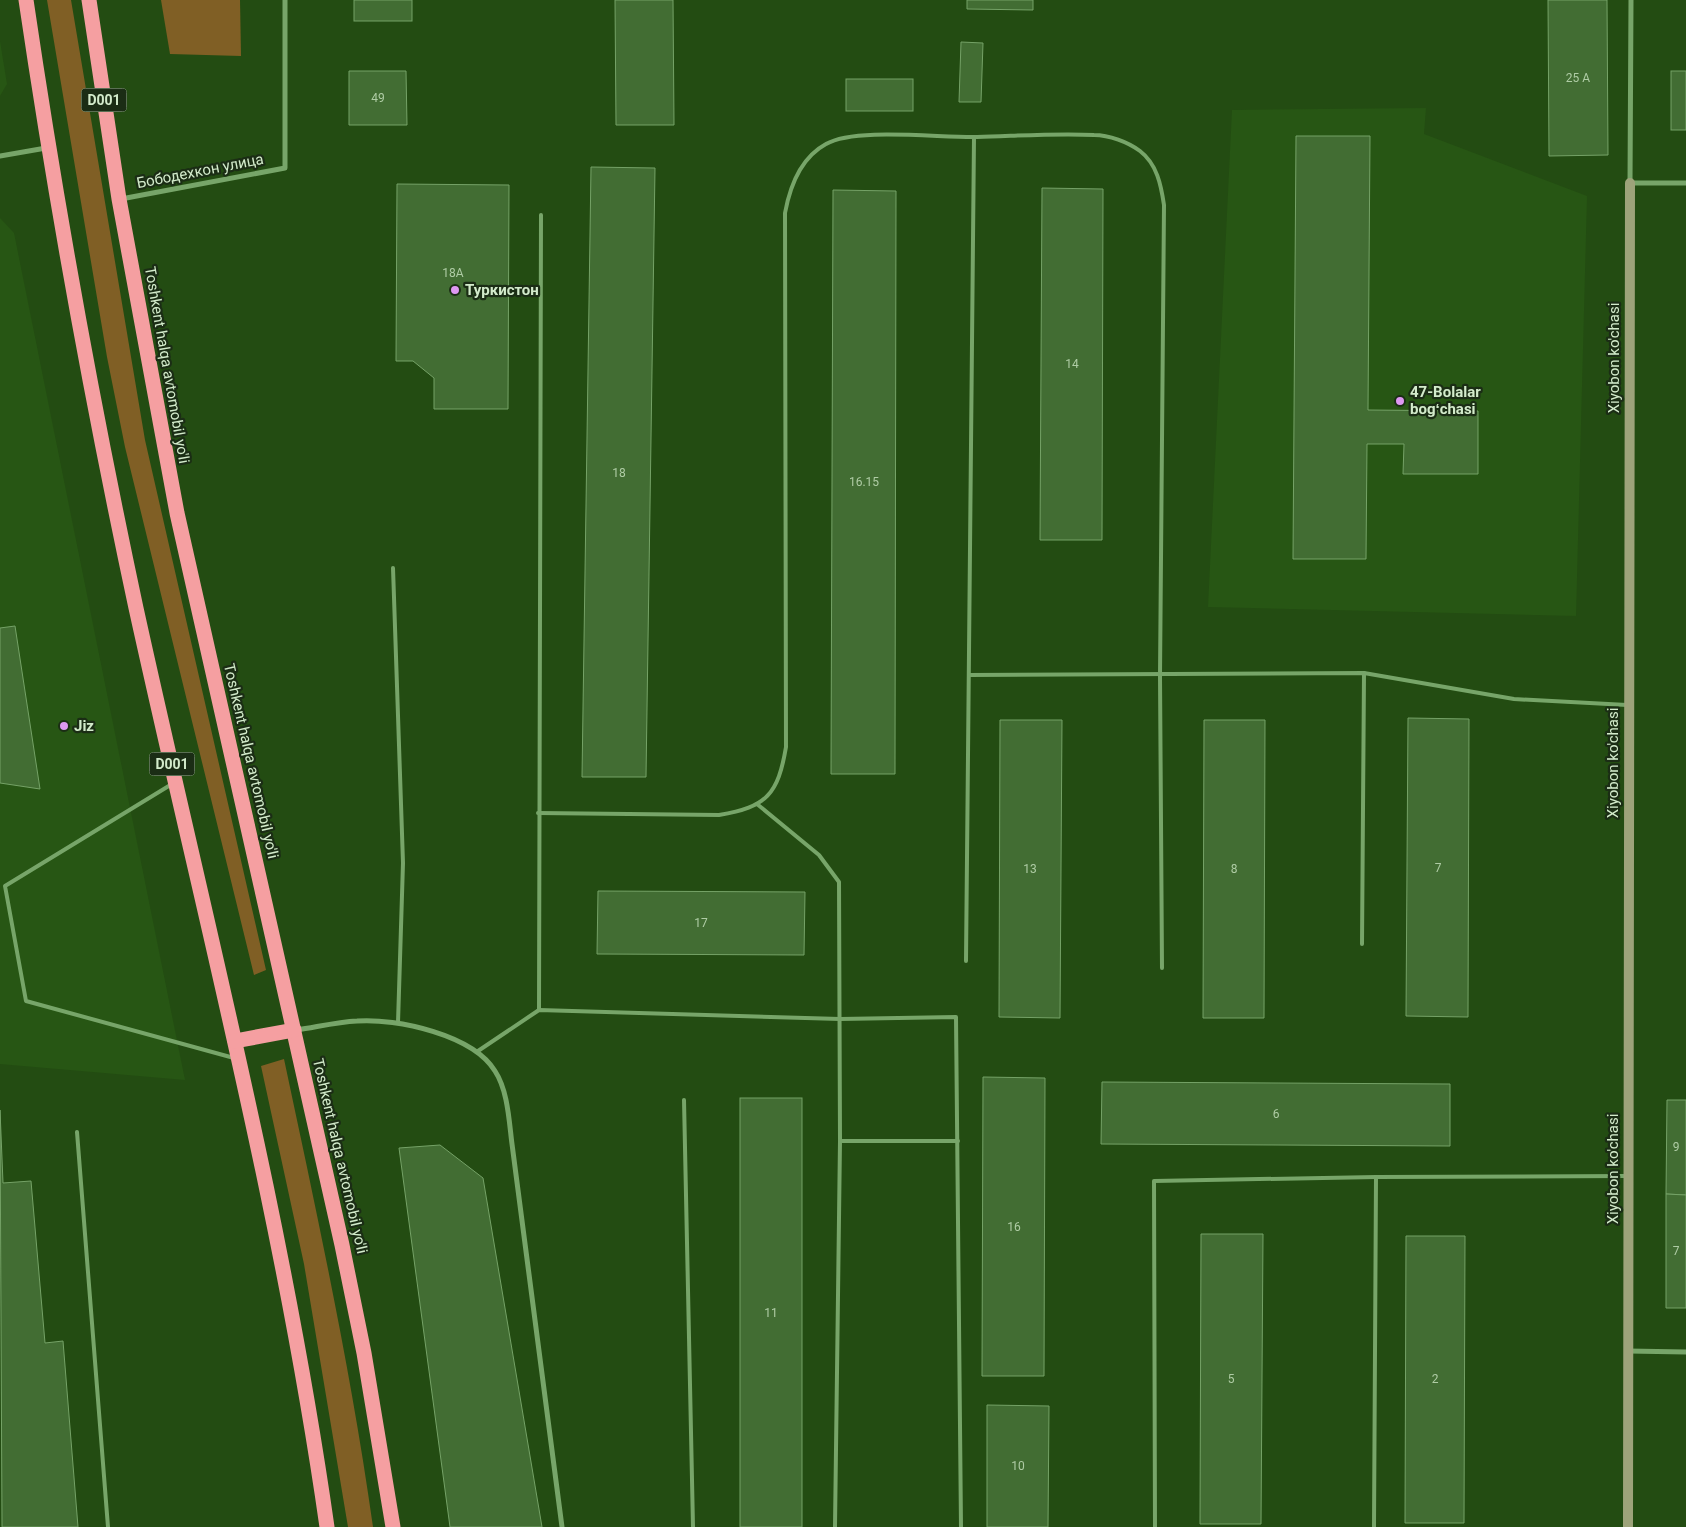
<svg xmlns="http://www.w3.org/2000/svg" width="1686" height="1527" font-family="Roboto,sans-serif">
<style>
.built{fill:#275614}
.green{fill:#805f25}
.building{fill:#426d33;stroke:#75a267}
.lines{fill:none;stroke-linecap:round;stroke-linejoin:round}
.lane{stroke:#77a569;stroke-width:4}
.street{stroke:#77a569;stroke-width:5}
.secondary{stroke:#9da37a;stroke-width:10}
.highway{stroke:#f59fa1;stroke-width:15}
.poi-dot{fill:#de98f2;stroke:#1b2d15;stroke-width:2}
.labels{text-anchor:middle;stroke-width:4.5;stroke-linejoin:round;paint-order:stroke}
.number-label{font-size:12px;fill:#afcca5}
.shield{fill:#1b2d15;stroke:#9cb294;stroke-width:1}
.shield-label{font-size:14px;font-weight:bold;fill:#d3ebcb}
.street-label{font-size:15px;fill:#d3ebcb;stroke:#1b2d15}
.poi-label{font-size:15px;font-weight:bold;fill:#d3ebcb;stroke:#1b2d15;text-anchor:start}
</style>
<rect width="100%" height="100%" fill="#234c12"/>
<g class="built">
<polygon points="0,41 7,84 0,96"/>
<polygon points="1426,108 1424,134 1587,196 1576,616 1208,607 1232,110"/>
<polygon points="0,218 14,233 185,1080 0,1064"/>
</g>
<g class="green">
<polygon points="47,0 71,0 145,440 266,970 254,975 125,447 107,357"/>
<polygon points="161,0 240,0 241,56 170,54"/>
<path d="M284 1059C317 1214 351 1370 373 1527H348L304 1264 261 1066Z"/>
</g>
<g class="building">
<rect x="354" y="0" width="58" height="21"/>
<polygon points="615,0 673,0 674,125 616,125"/>
<polygon points="967,0 1033,0 1033,10 967,9"/>
<polygon points="1548,0 1607,0 1608,155 1549,156"/>
<polygon points="961,42 983,43 981,102 959,102"/>
<polygon points="349,71 406,71 407,125 349,125"/>
<rect x="1671" y="71" width="15" height="59"/>
<rect x="846" y="79" width="67" height="32"/>
<polygon points="1296,136 1370,136 1368,410 1478,411 1478,474 1403,474 1404,444 1367,444 1366,559 1293,559"/>
<polygon points="591,167 655,168 646,777 582,777"/>
<polygon points="397,184 509,185 508,409 434,409 434,378 413,361 396,361"/>
<polygon points="1042,188 1103,189 1102,540 1040,540"/>
<polygon points="833,190 896,191 895,774 831,774"/>
<polygon points="15,626 40,789 0,783 0,628"/>
<polygon points="1408,718 1469,719 1468,1017 1406,1016"/>
<polygon points="1000,720 1062,720 1060,1018 999,1017"/>
<polygon points="1204,720 1265,720 1264,1018 1203,1018"/>
<polygon points="598,891 805,892 804,955 597,954"/>
<polygon points="983,1077 1045,1078 1044,1376 982,1376"/>
<polygon points="1102,1082 1450,1084 1450,1146 1101,1144"/>
<rect x="740" y="1098" width="62" height="429"/>
<polygon points="1667,1100 1686,1100 1686,1195 1666,1194"/>
<polygon points="0,1110 3,1183 31,1181 45,1343 63,1341 78,1527 2,1527"/>
<polygon points="440,1145 483,1178 542,1527 450,1527 399,1148"/>
<polygon points="1666,1194 1686,1195 1686,1308 1666,1308"/>
<polygon points="1201,1234 1263,1234 1261,1524 1200,1524"/>
<polygon points="1406,1236 1465,1236 1464,1523 1405,1523"/>
<polygon points="987,1405 1049,1406 1048,1527 987,1527"/>
</g>
<g class="lines">
<g class="lane">
<polyline points="393,568 403,863 398,1023"/>
<polyline points="969,675 1364,673 1514,699 1627,705"/>
<polyline points="172,784 5,886 26,1001 234,1058"/>
<polyline points="757,804 819,855 839,882 840,1141"/>
<path d="M538 813 719 815C767 807 778 794 786 747L785 213C790 186 800 158 826 144 855 127 940 138 977 137 1016 136 1055 133 1094 135 1109 135 1128 142 1140 151 1157 164 1161 185 1164 205L1160 676 1162 968"/>
<polyline points="1362,944 1364,673"/>
<polyline points="966,961 974,137"/>
<polyline points="539,1010 541,215"/>
<polyline points="478,1051 539,1010 840,1019 956,1017 961,1527"/>
<polyline points="684,1100 693,1527"/>
<polyline points="77,1132 108,1527"/>
<polyline points="835,1527 840,1141 958,1141"/>
<polyline points="1155,1527 1154,1181 1376,1177 1627,1176"/>
<polyline points="1374,1527 1376,1177"/>
</g>
<g class="street">
<polyline points="1631,0 1630,183 1686,183"/>
<polyline points="0,156 46,148"/>
<polyline points="121,199 285,168 285,0"/>
<path d="M297 1030C317 1027 337 1022 357 1021 397 1018 473 1035 495 1071 508 1091 509 1121 512 1144L562 1527"/>
<polyline points="1628,1351 1686,1352"/>
</g>
<polyline class="secondary" points="1628,1527 1630,183"/>
<g class="highway">
<path d="M26 0C56 204 93 407 136 608 203 913 283 1217 327 1527"/>
<polyline points="89,0 119,199 177,513 342,1245 364,1353 393,1527"/>
<polyline points="235,1041 294,1030"/>
</g>
</g>
<g class="poi-dot">
<circle cx="455" cy="290" r="5"/>
<circle cx="1400" cy="401" r="5"/>
<circle cx="64" cy="726" r="5"/>
</g>
<g class="labels">
<g class="number-label">
<text x="1578" y="82">25 A</text>
<text x="378" y="102">49</text>
<text x="453" y="277">18A</text>
<text x="1072" y="368">14</text>
<text x="619" y="477">18</text>
<text x="864" y="486">16.15</text>
<text x="1438" y="872">7</text>
<text x="1030" y="873">13</text>
<text x="1234" y="873">8</text>
<text x="701" y="927">17</text>
<text x="1276" y="1118">6</text>
<text x="1676" y="1151">9</text>
<text x="1014" y="1231">16</text>
<text x="1676" y="1255">7</text>
<text x="771" y="1317">11</text>
<text x="1231" y="1383">5</text>
<text x="1435" y="1383">2</text>
<text x="1018" y="1470">10</text>
</g>
<g class="shield">
<rect x="81.5" y="88.5" width="45" height="23" rx="4"/>
<rect x="149.5" y="752.5" width="45" height="23" rx="4"/>
</g>
<g class="shield-label">
<text x="104" y="105">D001</text>
<text x="172" y="769">D001</text>
</g>
<g class="street-label">
<text transform="translate(200 171) rotate(-11)" y="5">Бободехкон улица</text>
<text transform="translate(1614 358) rotate(-90)" y="5">Xiyobon ko'chasi</text>
<text transform="translate(167 365) rotate(80)" y="5">Toshkent halqa avtomobil yo'li</text>
<text transform="translate(251 761) rotate(77)" y="5">Toshkent halqa avtomobil yo'li</text>
<text transform="translate(1613 763) rotate(-90)" y="5">Xiyobon ko'chasi</text>
<text transform="translate(340 1156) rotate(77)" y="5">Toshkent halqa avtomobil yo'li</text>
<text transform="translate(1613 1169) rotate(-90)" y="5">Xiyobon ko'chasi</text>
</g>
<g class="poi-label">
<text x="465" y="295">Туркистон</text>
<text x="1410" y="397">47-Bolalar<tspan x="1410" dy="17">bogʻchasi</tspan></text>
<text x="74" y="731">Jiz</text>
</g>
</g>
</svg>
